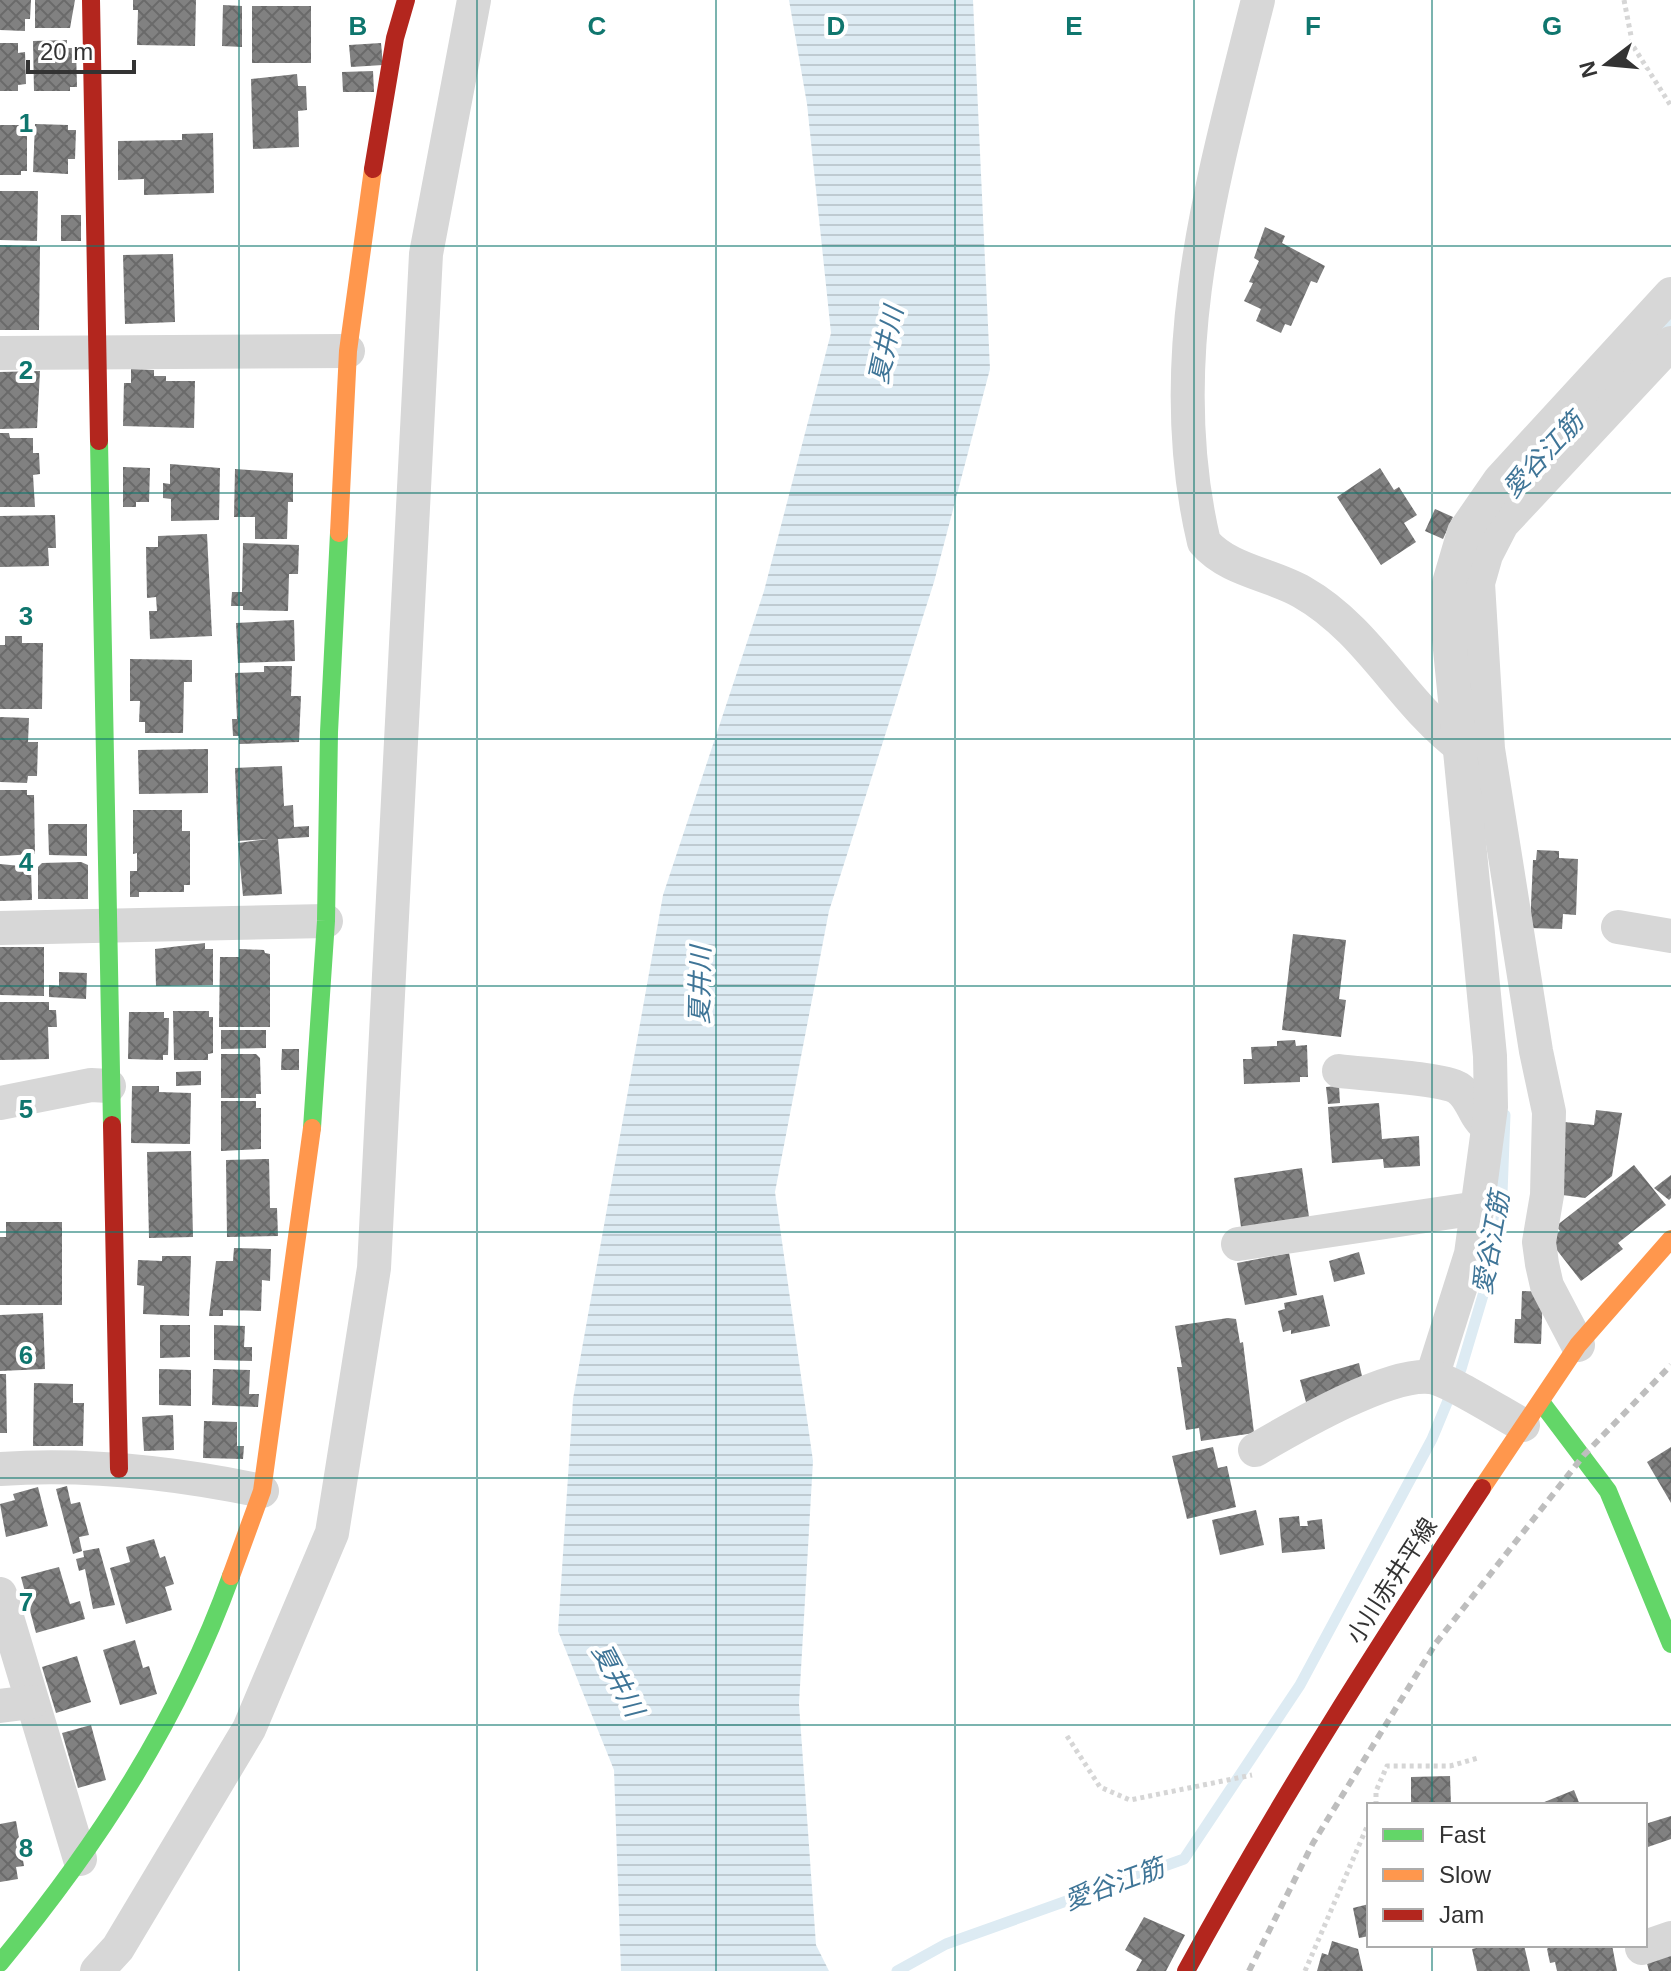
<svg xmlns="http://www.w3.org/2000/svg" width="1671" height="1971" font-family="Arial,'Noto Sans JP',sans-serif">
<style>
.water{fill:url(#water-rules)}
.lines{fill:none;stroke-linecap:round;stroke-linejoin:round}
.stream{stroke:#ddebf3;stroke-width:11}
.building{fill:url(#building-cross-hatch)}
.path{stroke:#d6d6d6;stroke-width:5;stroke-dasharray:4 4;stroke-linecap:butt}
.street{stroke:#d7d7d7;stroke-width:34}
.fast{stroke:#63d668;stroke-width:18}
.slow{stroke:#ff974d;stroke-width:18}
.jam{stroke:#b3261e;stroke-width:18}
.rail{stroke:#bebebe;stroke-width:6;stroke-dasharray:8 6;stroke-linecap:butt}
.grid{fill:none;stroke:#0f766e;stroke-width:2;stroke-opacity:0.55}
.labels{text-anchor:middle;stroke-width:8;stroke-linejoin:round;paint-order:stroke}
.street-label{font-size:24px;fill:#333;stroke:#fff}
.water-label{font-size:26px;font-style:italic;fill:#3f7597;stroke:#fff}
.grid-label{font-size:26px;text-anchor:middle;font-weight:bold;fill:#0f766e;stroke:#fff;stroke-width:8;stroke-linejoin:round;paint-order:stroke}
</style>
<defs>
<pattern id="water-rules" width="6" height="5" patternUnits="userSpaceOnUse" patternTransform="scale(2)"><rect width="6" height="5" fill="#ddebf3"/><path d="M0 2.5h6" fill="none" stroke="#becad1"/></pattern>
<pattern id="building-cross-hatch" width="8" height="8" patternUnits="userSpaceOnUse" patternTransform="scale(2)"><rect width="8" height="8" fill="#818181"/><path d="M0 0l8 8M0 8l8-8" fill="none" stroke="#6a6a6a"/></pattern>
</defs>
<rect width="100%" height="100%" fill="#fff"/>
<polygon class="water" points="789,0 973,0 990,369 934,582 829,911 775,1192 813,1461 799,1704 816,1945 829,1971 621,1971 614,1770 558,1631 573,1399 663,895 764,591 831,333 807,104"/>
<g class="lines">
<g class="stream">
<polyline points="1655,339 1671,321"/>
<polyline points="897,1971 946,1944 1184,1859 1300,1685 1432,1439 1461,1369 1492,1265 1501,1220 1505,1115"/>
</g>
</g>
<g class="building">
<polygon points="0,0 31,0 30,19 25,19 25,31 0,30"/>
<polygon points="35,0 75,0 70,28 35,28"/>
<polygon points="133,0 196,0 195,46 137,45 138,10 133,10"/>
<polygon points="223,5 242,6 242,47 222,46"/>
<rect x="252" y="6" width="59" height="57"/>
<polygon points="67,40 67,48 76,48 77,87 70,87 70,91 34,91 33,41"/>
<polygon points="0,43 18,43 18,53 25,52 26,84 18,85 18,91 0,91"/>
<polygon points="381,43 383,65 351,67 349,45"/>
<polygon points="373,71 374,92 343,92 342,72"/>
<polygon points="297,74 298,86 306,86 307,110 298,111 299,147 253,149 251,79"/>
<polygon points="35,124 68,125 68,130 76,130 75,159 68,159 68,174 33,172"/>
<polygon points="0,125 19,125 19,132 27,132 27,171 21,171 21,175 0,175"/>
<polygon points="213,133 214,193 144,195 144,179 118,180 118,141 182,140 182,134"/>
<polygon points="0,191 38,191 37,241 0,240"/>
<rect x="61" y="215" width="20" height="26"/>
<polygon points="1265,227 1285,236 1282,243 1325,266 1317,283 1311,281 1291,326 1285,324 1281,333 1256,321 1261,309 1244,301 1253,283 1249,282 1259,261 1254,258"/>
<polygon points="0,245 40,246 39,330 0,330"/>
<polygon points="173,254 175,322 125,324 123,255"/>
<polygon points="131,369 154,370 154,376 166,376 166,381 195,381 194,428 123,426 124,383 131,383"/>
<polygon points="40,371 37,428 0,429 0,372"/>
<polygon points="0,433 9,433 10,438 33,438 33,453 39,453 40,474 33,475 35,507 0,507"/>
<polygon points="170,464 220,468 219,520 171,521 171,499 163,498 163,483 170,484"/>
<polygon points="123,467 150,468 149,502 136,502 136,507 123,507"/>
<polygon points="1380,468 1394,490 1399,487 1417,515 1404,523 1416,542 1381,565 1337,497"/>
<polygon points="235,469 293,473 293,502 288,502 287,539 255,539 255,517 234,517"/>
<polygon points="1435,509 1453,517 1443,539 1425,531"/>
<polygon points="55,515 56,548 48,548 49,566 0,567 0,516"/>
<polygon points="207,534 212,636 150,639 149,611 157,611 156,597 147,598 146,547 158,547 158,536"/>
<polygon points="243,543 299,545 298,574 289,574 288,611 243,610 243,606 231,606 232,592 242,592"/>
<polygon points="294,620 295,661 238,663 236,623"/>
<polygon points="5,636 22,636 22,643 43,643 42,709 0,709 0,645 5,645"/>
<polygon points="130,659 192,660 192,682 184,682 183,733 145,733 145,722 139,722 140,701 130,701"/>
<polygon points="264,666 292,666 291,696 301,696 299,742 239,744 239,736 233,736 232,719 237,719 235,673 264,672"/>
<polygon points="0,717 29,718 28,742 38,742 37,776 28,776 27,783 0,782"/>
<polygon points="208,749 208,793 139,794 138,750"/>
<polygon points="282,766 284,806 293,805 294,827 309,826 309,837 278,839 282,894 243,896 238,843 268,839 238,841 235,768"/>
<polygon points="0,790 27,790 27,795 34,795 35,854 0,856"/>
<polygon points="133,810 182,810 182,831 190,831 190,885 184,885 184,892 139,892 139,897 130,897 130,871 137,871 137,853 133,854"/>
<polygon points="48,824 87,824 87,856 49,855"/>
<polygon points="1537,850 1559,851 1559,858 1578,859 1576,915 1563,914 1562,929 1530,928 1533,860 1536,860"/>
<polygon points="81,862 88,865 88,899 38,899 38,867 42,863"/>
<polygon points="0,864 31,867 32,900 0,901"/>
<polygon points="1293,934 1346,940 1339,999 1346,1000 1341,1037 1282,1030"/>
<polygon points="205,943 205,949 213,949 213,985 156,986 155,949"/>
<polygon points="0,947 44,947 44,996 0,995"/>
<polygon points="239,949 264,950 265,953 270,954 270,1027 219,1027 220,957 239,957"/>
<polygon points="59,972 87,973 86,999 49,997 49,985 59,986"/>
<polygon points="0,1002 49,1002 49,1010 56,1010 57,1027 48,1027 49,1059 0,1060"/>
<polygon points="173,1011 209,1011 209,1017 213,1017 213,1053 208,1054 208,1060 174,1060"/>
<polygon points="129,1012 164,1012 164,1018 169,1018 168,1055 163,1055 163,1060 128,1059"/>
<polygon points="221,1030 266,1030 266,1048 221,1049"/>
<polygon points="1295,1040 1296,1046 1307,1045 1308,1077 1300,1077 1300,1082 1244,1084 1243,1059 1252,1059 1251,1047 1277,1046 1277,1041"/>
<polygon points="282,1049 299,1049 299,1070 281,1070"/>
<polygon points="221,1054 256,1054 260,1058 261,1094 256,1094 256,1098 221,1098"/>
<polygon points="201,1071 201,1085 176,1086 176,1072"/>
<polygon points="132,1086 159,1086 159,1092 191,1093 190,1144 131,1143"/>
<polygon points="1339,1086 1340,1103 1328,1104 1326,1087"/>
<polygon points="221,1101 256,1101 256,1108 261,1108 261,1149 221,1151"/>
<polygon points="1379,1103 1382,1139 1419,1136 1420,1166 1384,1168 1383,1159 1332,1163 1328,1107"/>
<polygon points="1596,1110 1622,1113 1612,1176 1585,1198 1555,1194 1564,1122 1594,1125"/>
<polygon points="191,1151 193,1237 149,1238 147,1152"/>
<polygon points="269,1159 270,1208 277,1208 278,1236 227,1237 226,1160"/>
<polygon points="1634,1165 1666,1205 1618,1243 1623,1249 1581,1281 1549,1240 1560,1231 1556,1226"/>
<polygon points="1302,1168 1309,1217 1241,1227 1234,1178"/>
<polygon points="1671,1175 1671,1198 1669,1200 1654,1188"/>
<polygon points="6,1222 62,1222 62,1305 0,1305 0,1237 6,1237"/>
<polygon points="234,1248 271,1249 270,1281 262,1280 261,1311 223,1310 223,1316 209,1316 216,1261 233,1261"/>
<polygon points="1359,1252 1365,1274 1334,1282 1329,1261"/>
<polygon points="1289,1253 1297,1295 1245,1305 1237,1263"/>
<polygon points="162,1256 191,1256 189,1316 143,1314 144,1286 137,1285 138,1260 162,1261"/>
<polygon points="1522,1291 1543,1292 1541,1344 1514,1343 1515,1319 1521,1319"/>
<polygon points="1323,1295 1330,1326 1291,1334 1291,1330 1283,1332 1278,1311 1285,1309 1284,1303"/>
<polygon points="43,1313 45,1369 0,1371 0,1315"/>
<polygon points="1228,1318 1236,1319 1240,1343 1243,1342 1254,1433 1201,1441 1199,1428 1186,1430 1177,1367 1182,1367 1175,1326"/>
<polygon points="160,1325 190,1325 190,1357 160,1358"/>
<polygon points="214,1325 245,1326 244,1347 252,1347 252,1361 214,1360"/>
<polygon points="1359,1363 1364,1385 1306,1402 1300,1380"/>
<polygon points="159,1369 191,1370 191,1406 159,1405"/>
<polygon points="213,1369 250,1370 249,1394 259,1394 258,1407 212,1405"/>
<polygon points="0,1374 6,1374 7,1433 0,1433"/>
<polygon points="34,1383 73,1384 73,1403 84,1403 83,1446 33,1446"/>
<polygon points="173,1415 174,1450 144,1451 142,1417"/>
<polygon points="204,1421 237,1422 237,1446 244,1446 243,1459 203,1458"/>
<polygon points="1213,1447 1218,1468 1227,1466 1236,1507 1187,1519 1172,1456"/>
<polygon points="1671,1447 1671,1503 1647,1462"/>
<polygon points="67,1486 71,1504 80,1502 89,1535 79,1537 82,1551 73,1554 56,1489"/>
<polygon points="38,1487 48,1526 6,1537 0,1504 15,1500 13,1494"/>
<polygon points="1256,1510 1264,1545 1220,1555 1212,1520"/>
<polygon points="1299,1516 1300,1526 1308,1526 1307,1521 1322,1519 1325,1549 1282,1553 1279,1518"/>
<polygon points="154,1539 160,1558 165,1556 174,1584 165,1587 172,1610 126,1624 110,1568 130,1562 126,1547"/>
<polygon points="99,1548 115,1605 93,1609 85,1569 79,1571 76,1559 84,1557 83,1551"/>
<polygon points="59,1567 70,1604 80,1601 85,1619 36,1633 21,1577"/>
<polygon points="135,1640 143,1668 149,1666 157,1694 120,1705 103,1650"/>
<polygon points="77,1656 91,1702 56,1713 42,1667"/>
<polygon points="91,1725 106,1780 78,1788 62,1733"/>
<polygon points="1450,1776 1451,1805 1411,1805 1411,1777"/>
<polygon points="1574,1790 1580,1805 1537,1805"/>
<polygon points="1671,1816 1671,1839 1645,1848 1645,1824"/>
<polygon points="16,1821 24,1866 16,1867 18,1879 0,1882 0,1824"/>
<polygon points="1369,1904 1369,1936 1359,1938 1353,1908"/>
<polygon points="1144,1917 1185,1935 1166,1971 1136,1971 1142,1960 1125,1950"/>
<polygon points="1332,1941 1358,1949 1363,1971 1317,1971 1322,1953 1328,1955"/>
<polygon points="1489,1945 1524,1945 1530,1971 1477,1971 1472,1949"/>
<polygon points="1551,1945 1612,1945 1617,1971 1557,1971 1555,1962 1550,1963 1547,1949"/>
<polygon points="1671,1949 1671,1971 1649,1971 1645,1956"/>
</g>
<g class="lines">
<g class="path">
<polyline points="1624,0 1633,46 1671,106"/>
<polyline points="1067,1736 1100,1787 1130,1800 1252,1775"/>
<polyline points="1376,1805 1376,1791 1387,1766 1450,1766 1478,1758"/>
<polyline points="1305,1971 1369,1822"/>
</g>
<g class="street">
<path d="M1258 0C1213 179 1160 357 1204 542 1229 571 1271 574 1302 592 1369 630 1402 703 1461 747"/>
<polyline points="0,353 348,351"/>
<polyline points="1618,927 1671,936"/>
<polyline points="0,928 326,921"/>
<path d="M1339 1071C1362 1074 1442 1078 1458 1088 1473 1098 1473 1117 1488 1127"/>
<polyline points="0,1103 91,1085 109,1086"/>
<polyline points="1238,1244 1478,1208"/>
<polyline points="1578,1345 1547,1286 1542,1264 1539,1242 1547,1195 1549,1112 1536,1051 1488,749 1478,583 1486,555 1502,524 1671,343"/>
<polyline points="1432,1377 1471,1254 1491,1107 1490,1056 1449,639 1449,583 1464,532 1500,480 1671,294"/>
<path d="M1255 1450C1293 1428 1388 1372 1431 1377 1448 1379 1504 1415 1523 1425"/>
<path d="M0 1469C88 1463 176 1473 262 1491"/>
<polyline points="0,1594 80,1859"/>
<polyline points="0,1706 32,1702"/>
<polyline points="1642,1948 1671,1938"/>
<polyline points="97,1971 118,1948 249,1729 332,1533 374,1268 426,254 474,0"/>
</g>
<g class="fast">
<polyline points="99,441 112,1125"/>
<polyline points="312,1128 326,921 329,732 339,533"/>
<polyline points="1541,1402 1608,1491 1671,1644"/>
<path d="M0 1963C97 1846 179 1720 231 1576"/>
</g>
<g class="slow">
<polyline points="339,533 348,351 373,169"/>
<polyline points="1482,1488 1578,1345 1671,1239"/>
<polyline points="231,1576 262,1491 312,1128"/>
</g>
<g class="jam">
<polyline points="91,0 99,441"/>
<polyline points="373,169 395,38 406,0"/>
<polyline points="112,1125 119,1469"/>
<path d="M1186 1971C1277 1804 1378 1646 1482 1488"/>
</g>
<polyline class="rail" points="1249,1971 1313,1843 1436,1643 1584,1455 1671,1365"/>
</g>
<path class="grid" d="M239 0V1971M477 0V1971M716 0V1971M955 0V1971M1194 0V1971M1432 0V1805M0 246H1671M0 493H1671M0 739H1671M0 986H1671M0 1232H1671M0 1478H1671M0 1725H1671M1432 1945V1971"/>
<g class="labels">
<g class="street-label">
<text transform="translate(1392 1581) rotate(-57)" y="8">小川赤井平線</text>
</g>
<g class="water-label">
<text transform="translate(886 345) rotate(-78)" y="9">夏井川</text>
<text transform="translate(1543 455) rotate(-47)" y="9">愛谷江筋</text>
<text transform="translate(700 985) rotate(-89)" y="9">夏井川</text>
<text transform="translate(1491 1243) rotate(-80)" y="9">愛谷江筋</text>
<text transform="translate(618 1680) rotate(62)" y="9">夏井川</text>
<text transform="translate(1114 1884) rotate(-20)" y="9">愛谷江筋</text>
</g>
</g>
<g class="grid-label">
<text x="358" y="35">B</text>
<text x="597" y="35">C</text>
<text x="836" y="35">D</text>
<text x="1074" y="35">E</text>
<text x="1313" y="35">F</text>
<text x="1552" y="35">G</text>
<text x="26" y="132">1</text>
<text x="26" y="379">2</text>
<text x="26" y="625">3</text>
<text x="26" y="871">4</text>
<text x="26" y="1118">5</text>
<text x="26" y="1364">6</text>
<text x="26" y="1611">7</text>
<text x="26" y="1857">8</text>
</g>
<rect x="1367" y="1803" width="280" height="144" fill="#ffffff" stroke="#adadad" stroke-width="2"/>
<rect x="1383" y="1829" width="40" height="12" fill="#63d668" stroke="#adadad" stroke-width="2"/>
<text x="1439" y="1843" font-size="24" fill="#333333">Fast</text>
<rect x="1383" y="1869" width="40" height="12" fill="#ff974d" stroke="#adadad" stroke-width="2"/>
<text x="1439" y="1883" font-size="24" fill="#333333">Slow</text>
<rect x="1383" y="1909" width="40" height="12" fill="#b3261e" stroke="#adadad" stroke-width="2"/>
<text x="1439" y="1923" font-size="24" fill="#333333">Jam</text>
<g transform="translate(1607 64) rotate(254)" stroke="#ffffff" stroke-width="6" paint-order="stroke">
<path d="M0-6L14 30L0 20L-14 30Z" fill="#333333"/>
<text y="-12" font-size="22" font-weight="bold" text-anchor="middle" fill="#333333">N</text>
</g>
<path d="M28 60v12h106v-12" fill="none" stroke="#333333" stroke-width="4"/>
<text x="40" y="60" font-size="24" fill="#333333" stroke="#ffffff" stroke-width="6" paint-order="stroke">20 m</text>
</svg>
